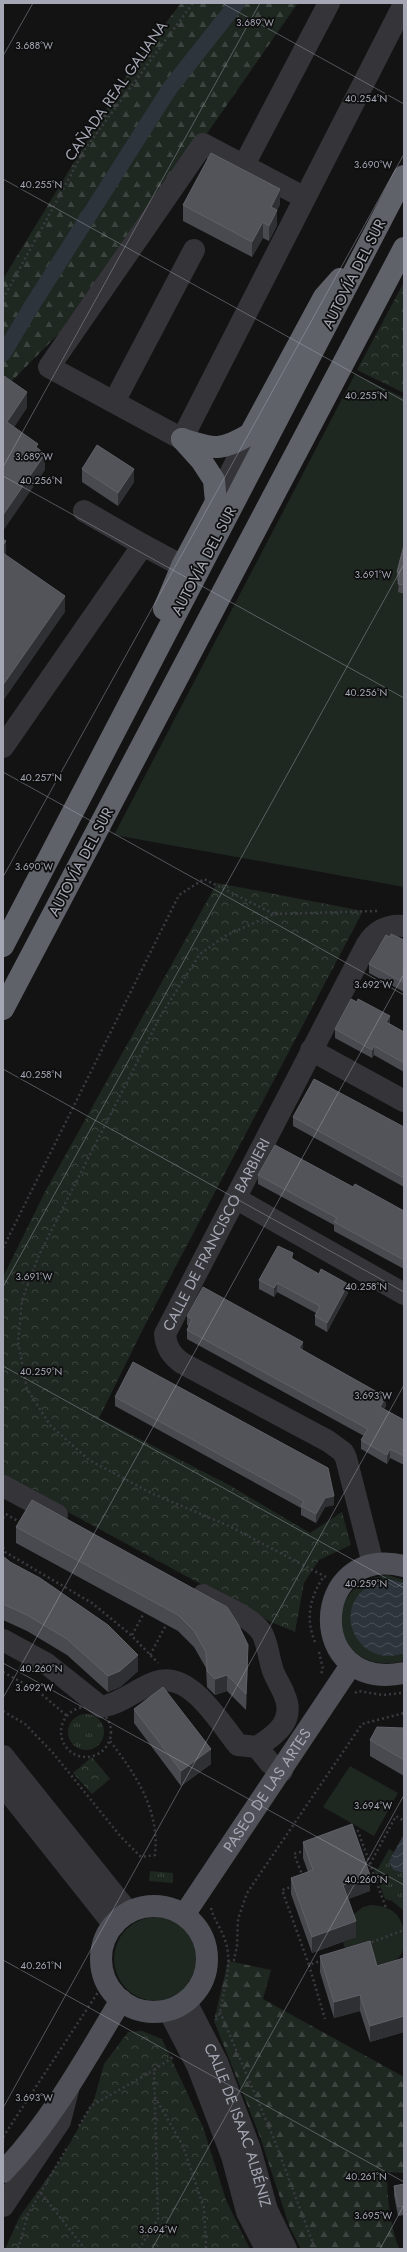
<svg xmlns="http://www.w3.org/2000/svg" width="407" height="2252" font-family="Jost,sans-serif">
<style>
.grass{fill:url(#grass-tufts)}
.forest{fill:url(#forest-firs)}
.park{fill:url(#park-crowns)}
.garden{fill:#1f2721}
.water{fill:url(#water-waves)}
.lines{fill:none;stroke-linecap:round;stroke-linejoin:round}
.canal{stroke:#2d343c;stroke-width:16}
.path{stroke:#3a3b40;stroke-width:2.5;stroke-dasharray:2 3;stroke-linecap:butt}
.minor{stroke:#343439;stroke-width:22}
.major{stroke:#505158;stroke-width:22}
.highway{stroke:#60626a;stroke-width:22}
.wall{fill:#494a4f}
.shaded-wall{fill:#2f3033}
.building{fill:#53545a;stroke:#606168}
.ticks{fill:none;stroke:#a5a8b4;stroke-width:1;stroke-opacity:0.45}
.labels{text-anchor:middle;stroke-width:3.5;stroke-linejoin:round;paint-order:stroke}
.street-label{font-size:15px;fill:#a5a8b4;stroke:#0e0e0f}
.ticks-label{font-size:10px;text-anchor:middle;fill:#a5a8b4;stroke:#0e0e0f;stroke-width:3.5;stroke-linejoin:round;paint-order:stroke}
</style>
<defs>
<pattern id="grass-tufts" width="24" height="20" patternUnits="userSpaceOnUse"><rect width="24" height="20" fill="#1f2721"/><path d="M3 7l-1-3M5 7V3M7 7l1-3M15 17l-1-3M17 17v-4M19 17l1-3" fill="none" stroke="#3d443f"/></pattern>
<pattern id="forest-firs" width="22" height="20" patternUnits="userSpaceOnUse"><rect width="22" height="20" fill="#1f2721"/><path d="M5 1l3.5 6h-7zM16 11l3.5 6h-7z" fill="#3d443f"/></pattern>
<pattern id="park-crowns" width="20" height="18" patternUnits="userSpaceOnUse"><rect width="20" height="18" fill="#1f2721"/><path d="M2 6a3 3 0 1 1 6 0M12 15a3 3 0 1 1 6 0" fill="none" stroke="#3d443f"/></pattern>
<pattern id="water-waves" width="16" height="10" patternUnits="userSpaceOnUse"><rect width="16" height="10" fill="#2d343c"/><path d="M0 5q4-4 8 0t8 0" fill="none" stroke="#484f56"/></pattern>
</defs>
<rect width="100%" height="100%" fill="#131314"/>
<g class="grass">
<circle cx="86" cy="1732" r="18"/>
<polygon points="389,1849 394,1852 389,1861 393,1870 404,1873 404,1911 392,1901 385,1899 373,1867 378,1869"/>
<polygon points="150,1871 173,1873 173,1883 149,1881"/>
</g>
<g class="forest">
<polygon points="181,3 298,3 88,304 3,390 3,279 132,67"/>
<path d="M228 1961 271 1970 263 1999 404 2077V2173L387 2172C387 2200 390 2223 399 2249H301L290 2228 259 2134 214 2021Z"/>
</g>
<g class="park">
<polygon points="404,282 404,393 357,370"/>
<polygon points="217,883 363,911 146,1323 99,1418 229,1485 310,1533 342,1512 351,1545 319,1560 304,1583 295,1632 271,1622 3,1477 3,1277 46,1190"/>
<polygon points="92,1757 110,1779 92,1794 73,1773"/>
<polygon points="142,2031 162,2039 203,2127 226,2200 250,2249 5,2249 20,2216 61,2159 94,2100 104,2064 128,2032"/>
</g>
<g class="garden">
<polygon points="355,374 404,398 404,887 114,835"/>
<path d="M388 1575 404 1580V1661C331 1679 315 1583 388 1575Z"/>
<polygon points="350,1766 398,1793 374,1836 323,1807"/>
<path d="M371 1905C393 1906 404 1916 404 1938 404 1947 403 1955 395 1961 391 1964 385 1966 381 1968L346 1952 343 1942 356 1937 349 1918 363 1907Z"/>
<circle cx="156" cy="1959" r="42"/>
</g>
<g class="water">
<path d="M388 1579 404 1583V1653C352 1672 323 1592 388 1579Z"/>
<polygon points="404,1834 404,1873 393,1870 389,1861"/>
</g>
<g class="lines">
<polyline class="canal" points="3,354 31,307 170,88 237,3"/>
<g class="path">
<polyline points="3,299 85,149 193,3"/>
<polyline points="3,1248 179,895 204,879 274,914"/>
<polyline points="3,1518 6,1514 21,1523"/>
<polyline points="3,1547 5,1552 92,1603 131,1635 158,1663"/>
<polyline points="326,1577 229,1526 151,1493 89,1460 50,1425 27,1389 18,1342 22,1300 39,1255 161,1015 200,954 225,936 274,914 377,911"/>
<polyline points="132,1635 144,1613"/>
<path d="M315 1642C305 1618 310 1597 324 1576"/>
<polyline points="319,1652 323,1669 320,1676"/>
<polyline points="150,1655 166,1625"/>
<polyline points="3,1672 38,1691 67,1716"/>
<polyline points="355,1693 358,1691 383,1695 402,1693"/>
<circle cx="86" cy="1732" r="25"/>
<path d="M3 1711 25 1724 53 1753 121 1837 141 1857 155 1855C160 1810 136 1775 110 1741"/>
<polyline points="352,1833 358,1831 386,1908"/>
<polyline points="370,1864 396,1816 404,1821"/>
<polyline points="303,1877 294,1854 306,1850"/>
<polyline points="294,1886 282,1890 309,1965 323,1960"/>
<path d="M211 1908C214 1920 221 1928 225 1940 233 1961 224 1990 220 2012L216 2020"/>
<polyline points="367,1944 404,1930"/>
<polyline points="228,1961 234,1960 237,1946 238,1919 247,1893 362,1724 404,1713"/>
<polyline points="309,1965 325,2019"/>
<polyline points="220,2012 274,2139 315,2249"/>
<polyline points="155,2097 183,2146 204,2208 206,2249"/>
<polyline points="79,2126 91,2106 154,2070"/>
<polyline points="3,2137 106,1980"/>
<polyline points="41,2193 85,2249"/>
<polyline points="18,2249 28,2214 68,2146"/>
<polyline points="139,2249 158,2219 154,2070 173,2057"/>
</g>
<g class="minor">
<polyline points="244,165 329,3"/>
<polyline points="305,198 203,144 49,367 182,439 404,4"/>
<polyline points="114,402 194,250"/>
<polyline points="216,502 250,434"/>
<polyline points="84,511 143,545"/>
<polyline points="3,747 143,545 182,566"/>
<polyline points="311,1050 404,1101"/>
<polyline points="235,1198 404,1294"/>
<polyline points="3,1486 57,1515"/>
<path id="s1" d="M373 1564 346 1458 343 1452 328 1441 182 1363C171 1355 166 1347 165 1334L366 946C374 932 387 924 404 926"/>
<path d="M3 1640 47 1664 101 1707C123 1703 136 1689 156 1682 190 1670 220 1723 238 1745L257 1747C277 1734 296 1720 284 1694 281 1686 276 1679 273 1671 269 1660 268 1644 262 1633 252 1617 219 1604 203 1595"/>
<polyline points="257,1747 270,1763 282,1771"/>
<polyline points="3,1756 128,1912"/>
<polyline points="3,1785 114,1925"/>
<path id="s2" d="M186 2002 217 2062 250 2149 267 2210 286 2249"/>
<polyline points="169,2011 198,2067 232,2156 247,2212 266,2249"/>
<polyline points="3,2206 60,2121 68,2090"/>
</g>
<g class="major">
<path d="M404 1566C309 1543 304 1693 404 1673"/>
<circle cx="154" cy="1959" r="53"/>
<path id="s3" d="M184 1915 351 1665"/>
<path d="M3 2172C51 2122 85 2060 121 2000"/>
</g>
<g class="highway">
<path d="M182 439C214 449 220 452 250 434L324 297 340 279"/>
<polyline points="164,609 182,566 216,502 214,480 201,460 182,439"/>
<polyline points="3,946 404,176"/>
<polyline points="3,1009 404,248"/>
</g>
</g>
<g class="wall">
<polygon points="280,204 277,210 277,225 269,241 263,238 252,257 183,221 183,205"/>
<polygon points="82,469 134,482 118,506 82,482"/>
<polygon points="404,537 404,594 398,592 399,581 397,581 397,572 403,548"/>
<polygon points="390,937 404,940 404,992 369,973 369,964"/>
<polygon points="357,1002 390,1024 404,1032 404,1072 374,1055 372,1058 335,1038 335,1029"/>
<polygon points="293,1117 404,1127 404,1187 293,1126"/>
<polygon points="258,1175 353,1187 404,1211 404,1269 334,1231 334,1225 258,1184"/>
<polygon points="293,1259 348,1293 327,1332 315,1325 315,1316 316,1313 277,1292 274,1297 259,1289 259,1280"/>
<polygon points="187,1316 303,1350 386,1406 384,1409 404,1420 404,1465 390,1458 387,1464 361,1449 361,1440 364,1436 187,1339 187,1330 189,1326 187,1325"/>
<polygon points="115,1397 334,1505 325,1507 316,1523 301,1515 301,1508 115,1406"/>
<polygon points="32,1500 248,1661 246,1710 227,1691 215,1695 207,1687 206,1668 194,1647 178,1631 16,1543 16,1527"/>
<polygon points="3,1556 138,1671 120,1687 108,1692 67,1655 27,1631 3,1620"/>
<polygon points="134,1709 211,1764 181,1786 134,1723"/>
<polygon points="404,1728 404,1776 370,1756 370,1740"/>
<polygon points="303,1842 370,1891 348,1899 356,1937 312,1953 291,1894 291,1878 308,1872 303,1858"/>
<polygon points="320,1956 377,1966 404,1958 404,2032 370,2042 360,2011 334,2018 320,1972"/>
<polygon points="404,2184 404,2215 398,2216 394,2195 394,2186"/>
</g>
<g class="shaded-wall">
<polygon points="280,189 280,204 277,210 277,225 269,241 269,226 271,207"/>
<polygon points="263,222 263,238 252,257 252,242"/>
<polygon points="27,392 27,408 7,438 7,422"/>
<polygon points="45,454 45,470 3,531 3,515"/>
<polygon points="134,469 134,482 118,506 118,493"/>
<polygon points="6,541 6,556 3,560 3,545"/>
<polygon points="65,596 65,612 3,701 3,685"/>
<polygon points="390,1016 390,1025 386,1022"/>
<polygon points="374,1046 374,1055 372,1058 372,1050"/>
<polygon points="293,1253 293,1262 291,1258"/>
<polygon points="277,1283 277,1292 274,1297 274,1288"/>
<polygon points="348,1284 348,1293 327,1332 327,1323"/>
<polygon points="303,1342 303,1351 299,1348"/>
<polygon points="386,1397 386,1406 380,1416 380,1407"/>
<polygon points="390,1449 390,1458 387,1464 387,1455"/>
<polygon points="334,1496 334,1505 325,1507 316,1523 316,1514 325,1498"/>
<polygon points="248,1645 248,1661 246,1710 246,1694"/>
<polygon points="138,1655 138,1671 120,1687 108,1692 108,1676"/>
<polygon points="227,1675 227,1691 215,1695 215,1679"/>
<polygon points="211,1749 211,1764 181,1786 181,1771"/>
<polygon points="370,1875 370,1891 343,1901 343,1885"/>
<polygon points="356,1921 356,1937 312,1953 312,1937"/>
<polygon points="360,1995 360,2011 334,2018 334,2002"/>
<polygon points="404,2016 404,2032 370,2042 370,2026"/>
</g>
<g class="building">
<polygon points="211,153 280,189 271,207 277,210 269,226 263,222 252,242 183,205"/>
<polygon points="4,376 27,392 7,422 38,444 36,447 45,454 3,515 3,377"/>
<polygon points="97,445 134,469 118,493 82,469"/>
<polygon points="3,539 6,541 3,545"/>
<polygon points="404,545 404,585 398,584 400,573 397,572"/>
<polygon points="3,553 65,596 3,685"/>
<polygon points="391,934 404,940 404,983 369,964 386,935 390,937"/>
<polygon points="351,999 357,1002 358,999 390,1016 386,1022 404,1032 404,1063 374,1046 372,1050 335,1029"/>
<polygon points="314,1079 404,1127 404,1178 293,1117"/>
<polygon points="275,1145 353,1187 355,1184 404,1211 404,1260 334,1222 337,1218 258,1175"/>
<polygon points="278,1246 293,1253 291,1258 319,1274 321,1269 348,1284 327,1323 315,1316 320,1306 277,1283 274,1288 259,1280"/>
<polygon points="203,1287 303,1342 299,1348 386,1397 380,1407 404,1420 404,1456 390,1449 387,1455 361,1440 368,1429 187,1330 192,1319 187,1316"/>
<polygon points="133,1362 328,1468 334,1496 325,1498 316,1514 301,1506 304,1501 115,1397"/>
<polygon points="32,1500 227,1607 238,1624 248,1645 246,1694 227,1675 215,1679 207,1671 206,1652 194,1631 178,1615 16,1527"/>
<polygon points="3,1556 10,1562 40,1578 108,1625 138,1655 120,1671 108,1676 67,1639 27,1615 3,1604"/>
<polygon points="163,1687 211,1749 181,1771 134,1709"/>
<polygon points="377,1727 404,1728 404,1760 370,1740"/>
<polygon points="352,1824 370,1875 343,1885 356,1921 312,1937 291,1878 313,1870 303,1842"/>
<polygon points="370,1941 377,1966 404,1958 404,2016 370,2026 360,1995 334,2002 320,1956"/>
<polygon points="404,2184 404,2206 398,2207 394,2186"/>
</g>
<path class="ticks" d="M222 3 404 104M3 56 33 3M3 179 404 401M3 467 260 3M3 476 404 698M3 772 404 995M3 877 404 154M3 1069 404 1292M3 1287 404 564M3 1366 404 1588M3 1663 404 1885M3 1698 404 974M3 1960 404 2182M3 2108 404 1385M152 2249 404 1795M380 2249 404 2205"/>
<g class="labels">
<g class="street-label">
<text transform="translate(116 91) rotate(-55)" y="5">CAÑADA REAL GALIANA</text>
<text transform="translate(354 274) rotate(-63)" y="5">AUTOVÍA DEL SUR</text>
<text transform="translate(204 561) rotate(-62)" y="5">AUTOVÍA DEL SUR</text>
<text transform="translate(81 862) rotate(-62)" y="5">AUTOVÍA DEL SUR</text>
<text dy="5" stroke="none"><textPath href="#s1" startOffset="447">CALLE DE FRANCISCO BARBIERI</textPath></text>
<text dy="5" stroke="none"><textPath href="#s3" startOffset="150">PASEO DE LAS ARTES</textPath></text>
<text dy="5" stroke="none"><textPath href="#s2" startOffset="134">CALLE DE ISAAC ALBÉNIZ</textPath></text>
</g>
</g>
<g class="ticks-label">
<text x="255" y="26">3.689°W</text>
<text x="34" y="49">3.688°W</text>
<text x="366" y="102">40.254°N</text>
<text x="373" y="168">3.690°W</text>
<text x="41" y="188">40.255°N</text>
<text x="366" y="399">40.255°N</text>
<text x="34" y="460">3.689°W</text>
<text x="41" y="484">40.256°N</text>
<text x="373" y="578">3.691°W</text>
<text x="366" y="696">40.256°N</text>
<text x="41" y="781">40.257°N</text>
<text x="34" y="870">3.690°W</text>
<text x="373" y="988">3.692°W</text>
<text x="41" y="1078">40.258°N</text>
<text x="34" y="1280">3.691°W</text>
<text x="366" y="1290">40.258°N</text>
<text x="41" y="1375">40.259°N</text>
<text x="373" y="1399">3.693°W</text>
<text x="366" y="1587">40.259°N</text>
<text x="41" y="1672">40.260°N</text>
<text x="34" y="1691">3.692°W</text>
<text x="373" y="1809">3.694°W</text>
<text x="366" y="1883">40.260°N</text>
<text x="41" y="1969">40.261°N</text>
<text x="34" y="2101">3.693°W</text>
<text x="366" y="2180">40.261°N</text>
<text x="373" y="2219">3.695°W</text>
<text x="158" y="2233">3.694°W</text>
</g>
<rect width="407" height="2252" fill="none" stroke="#a5a8b4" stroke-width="8"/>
</svg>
